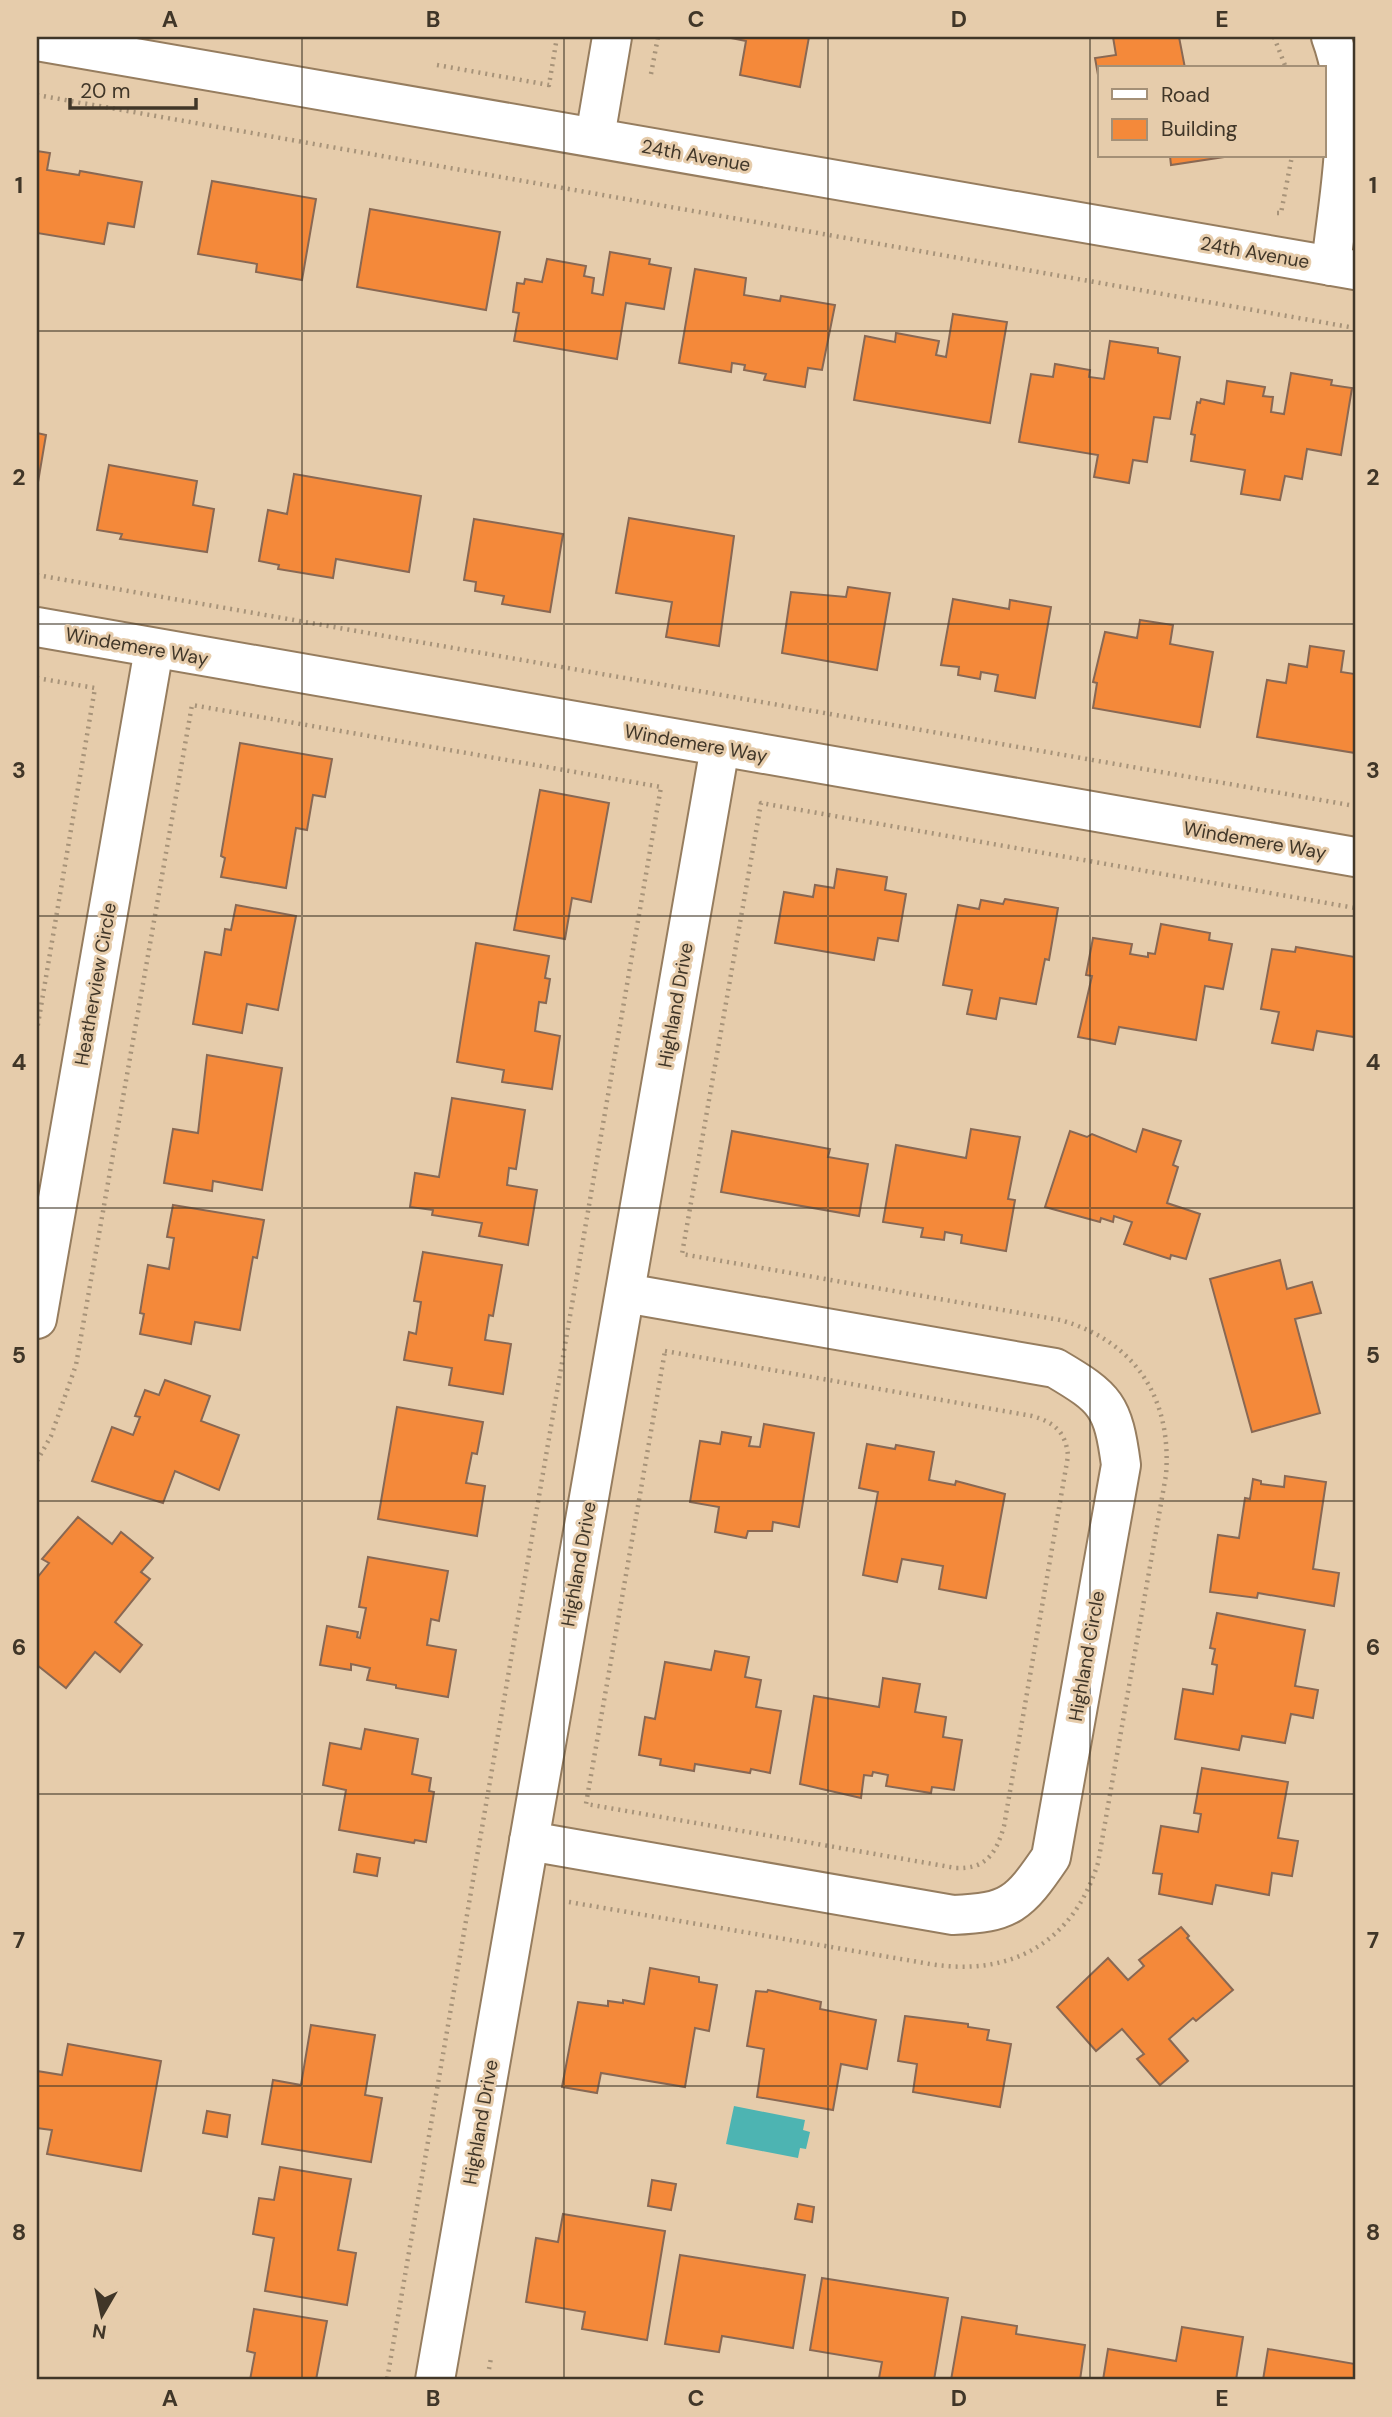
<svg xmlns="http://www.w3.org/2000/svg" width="1392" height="2417" font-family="'DM Sans',sans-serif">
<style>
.water{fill:#4db4b2}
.building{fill:#f4893a;stroke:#896853;stroke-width:2}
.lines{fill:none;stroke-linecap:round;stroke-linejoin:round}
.minor-casing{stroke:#967d5f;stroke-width:42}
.path{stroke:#a79379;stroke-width:4.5;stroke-dasharray:2 5;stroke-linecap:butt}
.minor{stroke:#fff;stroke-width:38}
.grid{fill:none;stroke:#403628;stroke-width:2;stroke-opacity:0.55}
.labels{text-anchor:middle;stroke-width:6;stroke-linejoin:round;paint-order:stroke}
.street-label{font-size:19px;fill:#403628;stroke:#e6ccab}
.neatline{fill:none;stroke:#403628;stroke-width:2.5}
.grid-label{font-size:23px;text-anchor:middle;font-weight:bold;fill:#403628}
</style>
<rect width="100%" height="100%" fill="#e6ccab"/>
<polygon class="water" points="734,2106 805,2120 803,2130 810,2132 806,2149 800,2148 798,2158 726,2144"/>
<g class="building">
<polygon points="726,37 809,37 800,87 740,75 746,41"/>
<polygon points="1113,37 1179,37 1185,68 1100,68 1100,86 1095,58 1116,55"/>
<polygon points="37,151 50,153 47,170 79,175 80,171 142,182 134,227 108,223 104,244 37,233"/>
<polygon points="1170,156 1223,156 1224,157 1171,165"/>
<polygon points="212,181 316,199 302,280 256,272 257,264 198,254"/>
<polygon points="370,209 500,232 486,310 357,287"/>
<polygon points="610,252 650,259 649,264 671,268 664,309 626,303 617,359 514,341 519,313 513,312 517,283 524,284 525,279 542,282 547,259 586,266 584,276 594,278 592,293 603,295"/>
<polygon points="695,269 746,278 744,295 780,301 781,296 835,305 822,370 808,368 805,387 764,380 766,374 744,370 745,365 732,363 731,372 679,363"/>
<polygon points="953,314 1007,322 990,423 854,400 865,336 895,342 896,333 939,341 936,355 946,357"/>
<polygon points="1110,341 1158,348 1158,353 1180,357 1170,419 1154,417 1147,462 1133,460 1129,483 1094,477 1098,455 1019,442 1031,374 1053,377 1055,364 1090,370 1089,377 1104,379"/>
<polygon points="1291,373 1332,380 1331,385 1352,388 1341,455 1307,449 1302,479 1285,476 1280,500 1241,494 1245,470 1191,461 1195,435 1191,434 1197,402 1200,403 1201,399 1224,404 1227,381 1265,387 1263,396 1273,397 1271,412 1284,414"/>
<polygon points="37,433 46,435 37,488"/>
<polygon points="109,465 197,481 193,505 214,509 207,552 120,539 122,534 97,530"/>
<polygon points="294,474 421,496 409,572 336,559 333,578 278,569 279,565 259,561 268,510 287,514"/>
<polygon points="629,518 734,536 719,646 666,637 672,602 616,593"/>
<polygon points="474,519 563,534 550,612 502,604 504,596 475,591 476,582 464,580"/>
<polygon points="848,587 890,593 877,670 782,653 791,592 846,597"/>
<polygon points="953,599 1009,609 1010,600 1051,607 1035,698 995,691 998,675 981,672 980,679 958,675 959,667 941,665"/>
<polygon points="1140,620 1173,625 1170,644 1213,652 1200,727 1093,708 1097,683 1093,682 1105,632 1137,638"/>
<polygon points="1310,646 1344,651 1341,672 1355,674 1355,753 1257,737 1267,680 1286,683 1289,664 1307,667"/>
<polygon points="240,743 332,759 325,797 313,795 307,830 296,828 286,888 221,877 225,858 221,856"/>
<polygon points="540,790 609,803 591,902 572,898 565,939 514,930"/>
<polygon points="837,869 887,877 885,890 906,894 898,941 878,938 874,960 775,943 784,892 813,897 815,885 834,888"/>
<polygon points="1005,899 1058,908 1049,960 1045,959 1036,1004 1000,998 996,1019 967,1014 972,990 943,985 958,905 979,909 981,900 1003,904"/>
<polygon points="236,905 296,916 278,1010 247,1004 242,1033 193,1024 205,952 221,955 225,929 231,930"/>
<polygon points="1161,924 1210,933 1209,940 1232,944 1223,989 1205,986 1196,1040 1119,1027 1115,1044 1078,1037 1092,976 1086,975 1093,938 1132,944 1130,954 1148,957 1148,953 1155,954"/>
<polygon points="476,943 549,956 545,978 550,979 546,1003 539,1002 535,1031 560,1036 552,1089 502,1082 504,1070 457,1062"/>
<polygon points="1296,947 1355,957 1354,1037 1317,1031 1313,1050 1272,1043 1279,1012 1261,1009 1272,949 1295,952"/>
<polygon points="207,1055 282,1068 262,1190 213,1181 212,1191 164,1183 173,1129 198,1133"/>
<polygon points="452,1098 525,1110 516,1169 509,1168 507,1185 537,1190 528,1245 479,1236 482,1223 432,1215 433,1210 410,1207 415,1173 439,1177"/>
<polygon points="971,1129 1020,1137 1008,1199 1015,1200 1006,1251 961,1243 962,1235 945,1232 944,1240 921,1237 923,1228 883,1222 896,1145 966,1158"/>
<polygon points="1143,1129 1181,1141 1173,1165 1178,1167 1167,1203 1200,1214 1186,1259 1171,1255 1170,1259 1124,1244 1132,1222 1114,1216 1113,1222 1101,1218 1100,1222 1045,1207 1070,1131 1087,1137 1092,1134 1136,1152"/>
<polygon points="732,1131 830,1149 828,1157 868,1164 859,1216 721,1192"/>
<polygon points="173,1205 264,1220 257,1258 253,1257 240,1330 195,1322 191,1344 140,1334 144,1314 140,1313 148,1265 169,1269 174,1238 167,1237"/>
<polygon points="423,1252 502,1265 493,1316 489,1315 485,1340 511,1344 503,1394 449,1385 452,1368 404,1360 409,1332 416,1334 421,1302 414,1301"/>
<polygon points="1280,1260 1287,1289 1312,1282 1321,1313 1295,1319 1320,1413 1252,1432 1210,1279"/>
<polygon points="165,1380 210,1396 201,1421 239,1435 219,1490 175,1471 163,1503 92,1481 112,1427 133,1435 140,1417 135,1416 145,1390 159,1395"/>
<polygon points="397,1407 483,1422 477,1454 472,1453 466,1483 485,1486 477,1536 378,1519"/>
<polygon points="764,1424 814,1433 799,1527 773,1522 772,1531 748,1531 746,1538 715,1532 719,1507 690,1502 700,1441 720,1444 722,1432 751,1437 749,1446 760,1447"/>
<polygon points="867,1444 895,1449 896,1445 934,1452 929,1480 955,1485 956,1481 1005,1494 986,1598 939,1589 943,1566 902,1559 897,1582 863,1575 878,1492 859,1488"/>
<polygon points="1285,1476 1326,1482 1313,1569 1339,1573 1334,1606 1258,1593 1257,1598 1210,1592 1218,1535 1239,1538 1245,1498 1250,1499 1253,1479 1261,1481 1261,1484 1284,1487"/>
<polygon points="78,1517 112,1544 121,1532 153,1558 141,1572 150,1579 115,1622 142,1645 120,1672 95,1652 66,1688 37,1665 37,1578 49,1563 42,1559"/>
<polygon points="368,1557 448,1571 439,1621 431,1619 427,1645 456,1650 448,1697 396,1688 396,1685 367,1680 370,1668 351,1664 351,1670 320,1665 327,1626 358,1632 357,1637 360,1638 366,1608 359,1607"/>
<polygon points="1217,1613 1305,1630 1295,1686 1318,1690 1313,1718 1291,1714 1285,1743 1242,1736 1239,1750 1175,1739 1183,1689 1213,1694 1217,1665 1212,1664 1215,1649 1210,1648"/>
<polygon points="715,1651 749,1657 745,1677 761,1680 756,1707 781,1711 770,1773 751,1769 750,1773 695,1764 694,1771 660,1765 661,1759 639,1755 645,1717 655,1719 665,1662 711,1670"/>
<polygon points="883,1678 920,1684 915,1712 946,1717 943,1737 962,1740 954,1790 932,1787 931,1793 886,1786 888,1775 873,1772 872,1776 864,1775 861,1798 800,1784 814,1696 879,1707"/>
<polygon points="365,1729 418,1739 412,1774 431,1778 429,1791 434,1792 426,1842 415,1840 414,1843 339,1830 346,1790 323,1785 330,1743 361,1749"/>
<polygon points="1202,1768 1288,1782 1278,1838 1298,1841 1292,1876 1272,1873 1269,1895 1216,1885 1212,1904 1159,1894 1162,1874 1153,1873 1161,1826 1198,1832 1201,1814 1194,1813"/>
<polygon points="357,1854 380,1858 377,1876 354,1872"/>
<polygon points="1181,1927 1189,1936 1187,1938 1233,1990 1196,2021 1193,2018 1169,2039 1188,2061 1160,2085 1137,2059 1144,2054 1122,2029 1096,2051 1057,2007 1108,1958 1128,1980 1144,1966 1139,1960"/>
<polygon points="650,1968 699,1977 699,1982 717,1985 709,2031 695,2028 685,2087 601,2073 597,2093 562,2087 578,2002 608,2006 608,2001 623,2003 623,2000 644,2004"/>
<polygon points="768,1990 821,2002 820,2009 876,2020 867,2069 841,2064 833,2110 757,2097 764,2049 747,2046 756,1991 767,1992"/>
<polygon points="905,2016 968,2024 968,2027 989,2030 987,2040 1011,2044 1000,2107 913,2092 917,2064 898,2061"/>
<polygon points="311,2025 375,2035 365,2095 382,2098 371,2162 262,2144 273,2080 301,2085"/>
<polygon points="68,2044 161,2061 141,2171 47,2154 52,2130 37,2128 37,2071 62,2075"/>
<polygon points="207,2111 230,2115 227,2137 203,2133"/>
<polygon points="280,2167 351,2179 338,2250 356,2253 347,2305 265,2291 274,2238 253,2234 259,2198 274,2200"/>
<polygon points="652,2180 676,2184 671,2210 648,2206"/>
<polygon points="798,2204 814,2207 812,2222 795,2219"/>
<polygon points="563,2214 665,2231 647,2340 582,2329 585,2312 526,2302 536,2238 558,2242"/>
<polygon points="680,2255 805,2275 793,2348 722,2336 719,2352 665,2344"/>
<polygon points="822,2278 948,2298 934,2380 879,2378 882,2362 810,2350"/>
<polygon points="254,2309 327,2321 316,2380 250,2380 255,2353 247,2351"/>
<polygon points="962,2317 1017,2326 1016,2334 1085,2345 1080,2380 951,2380"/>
<polygon points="1182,2327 1243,2337 1236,2380 1103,2380 1108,2349 1176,2361"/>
<polygon points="1268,2349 1355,2364 1355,2380 1263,2380"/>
</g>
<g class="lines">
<defs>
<g id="minor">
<polyline points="37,41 1355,270"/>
<polyline points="595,137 612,37"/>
<path d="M1331 266C1339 190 1358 110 1331 37"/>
<polyline points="37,627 1355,857"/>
<polyline points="37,1319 154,649"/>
<path d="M529 1841 953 1915C1010 1913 1019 1904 1051 1857L1121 1465C1113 1405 1106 1398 1055 1368L625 1293"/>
<polyline points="435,2380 720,747"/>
</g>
</defs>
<use href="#minor" class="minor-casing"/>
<g class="path">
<polyline points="1274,37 1286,68"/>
<polyline points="437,65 549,85 557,37"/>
<polyline points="651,74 658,37"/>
<polyline points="37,95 1355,328"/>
<polyline points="1277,213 1281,213 1292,156"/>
<polyline points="37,575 1355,806"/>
<polyline points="37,678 95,688 37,1030"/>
<path d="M665 1351 1032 1416C1054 1422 1066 1432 1068 1456L1004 1826C996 1854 986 1869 956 1868L586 1804Z"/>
<polyline points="37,1461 51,1436 76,1365 192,705 661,787 387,2380"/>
<path d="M569 1902 930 1964C1011 1977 1073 1943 1098 1863L1166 1475C1172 1399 1136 1341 1060 1320L682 1254 761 803 1355 908"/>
<polyline points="489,2369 491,2358"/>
</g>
<use href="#minor" class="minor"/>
</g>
<path class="grid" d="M302 37V2380M564 37V2380M828 37V2380M1090 37V2380M37 331H1355M37 624H1355M37 916H1355M37 1208H1355M37 1501H1355M37 1794H1355M37 2086H1355"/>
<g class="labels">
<g class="street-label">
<text transform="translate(696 155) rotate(10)" y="7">24th Avenue</text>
<text transform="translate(1255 252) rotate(10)" y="7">24th Avenue</text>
<text transform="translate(137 646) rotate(10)" y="7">Windemere Way</text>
<text transform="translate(696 743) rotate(10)" y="7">Windemere Way</text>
<text transform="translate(1255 840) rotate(10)" y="7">Windemere Way</text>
<text transform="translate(95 984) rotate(-80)" y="7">Heatherview Circle</text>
<text transform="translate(675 1005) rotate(-80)" y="7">Highland Drive</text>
<text transform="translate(578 1564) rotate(-80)" y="7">Highland Drive</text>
<text transform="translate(1086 1656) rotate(-80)" y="7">Highland Circle</text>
<text transform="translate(480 2122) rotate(-80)" y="7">Highland Drive</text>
</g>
</g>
<rect width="1392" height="2417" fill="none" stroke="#e6ccab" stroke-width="77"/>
<rect x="1098" y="66" width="228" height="91" fill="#e6ccab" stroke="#a49077" stroke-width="2"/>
<rect x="1112" y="89" width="35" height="10" fill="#ffffff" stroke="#a49077" stroke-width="2"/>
<text x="1161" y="102" font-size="21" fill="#403628">Road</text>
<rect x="1112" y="119" width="35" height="21" fill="#f4893a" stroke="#a49077" stroke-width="2"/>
<text x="1161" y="136" font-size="21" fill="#403628">Building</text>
<g transform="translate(102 2315) rotate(189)" stroke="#e6ccab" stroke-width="5" paint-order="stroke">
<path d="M0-5L12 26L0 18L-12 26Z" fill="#403628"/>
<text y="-10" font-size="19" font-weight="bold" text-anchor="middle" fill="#403628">N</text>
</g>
<path d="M70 98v10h126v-10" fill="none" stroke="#403628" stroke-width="3.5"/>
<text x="80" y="98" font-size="21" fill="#403628" stroke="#e6ccab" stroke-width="5" paint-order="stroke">20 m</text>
<rect x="38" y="38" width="1316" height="2340" class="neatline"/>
<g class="grid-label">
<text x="170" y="27">A</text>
<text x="433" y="27">B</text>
<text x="696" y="27">C</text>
<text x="959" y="27">D</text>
<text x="1222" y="27">E</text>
<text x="19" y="193">1</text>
<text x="1373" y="193">1</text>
<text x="19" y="485">2</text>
<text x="1373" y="485">2</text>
<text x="19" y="778">3</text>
<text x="1373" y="778">3</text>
<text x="19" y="1070">4</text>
<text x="1373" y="1070">4</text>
<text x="19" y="1363">5</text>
<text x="1373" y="1363">5</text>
<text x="19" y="1655">6</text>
<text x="1373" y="1655">6</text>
<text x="19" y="1948">7</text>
<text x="1373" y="1948">7</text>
<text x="19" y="2240">8</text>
<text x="1373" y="2240">8</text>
<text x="170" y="2406">A</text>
<text x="433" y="2406">B</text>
<text x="696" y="2406">C</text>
<text x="959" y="2406">D</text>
<text x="1222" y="2406">E</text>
</g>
</svg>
